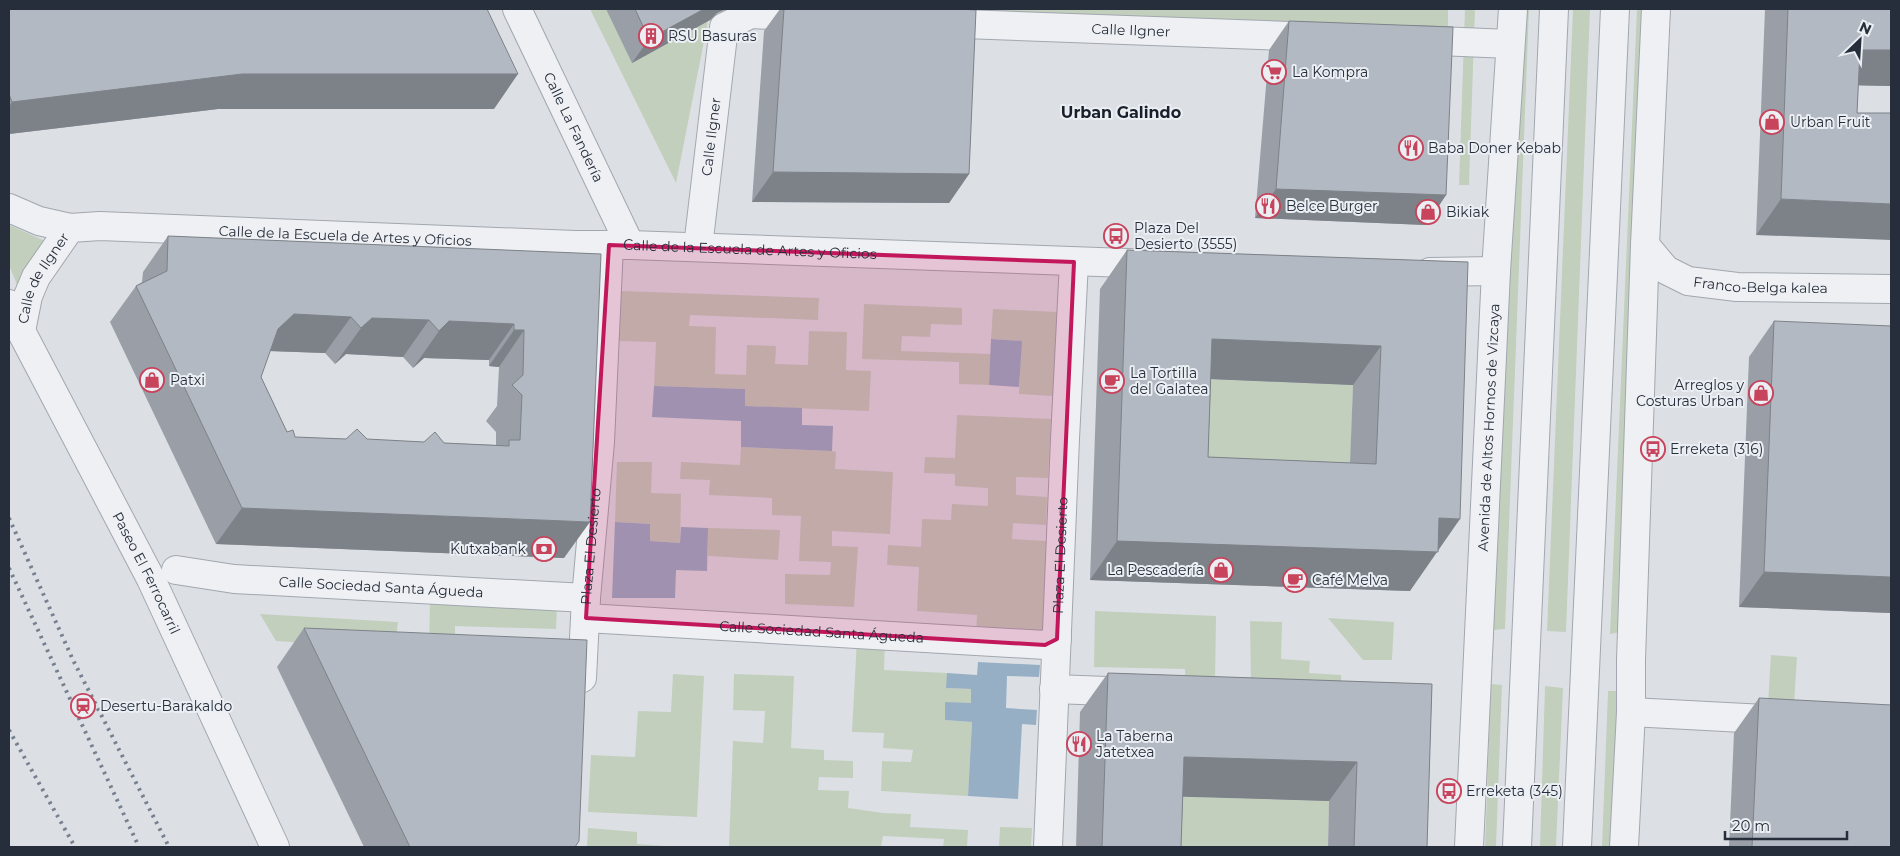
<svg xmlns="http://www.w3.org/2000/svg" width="1900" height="856" font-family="Montserrat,sans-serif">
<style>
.green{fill:#c2cfbd}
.water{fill:#97afc5}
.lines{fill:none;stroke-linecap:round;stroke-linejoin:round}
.minor-casing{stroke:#a2a7af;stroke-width:30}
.minor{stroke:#eef0f4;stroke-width:28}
.rail{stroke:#76808e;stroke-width:4;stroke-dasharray:2.5 5;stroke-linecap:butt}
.wall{fill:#9a9fa7;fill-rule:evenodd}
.shaded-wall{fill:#7d8288}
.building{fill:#b3b9c2;stroke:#7d8288;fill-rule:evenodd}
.marked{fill:#c2185b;fill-opacity:0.2;stroke:#c2185b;stroke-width:4;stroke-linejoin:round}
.labels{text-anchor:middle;stroke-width:4;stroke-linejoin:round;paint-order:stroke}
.street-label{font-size:14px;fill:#262e3b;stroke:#ebeff3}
.poi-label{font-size:14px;fill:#262e3b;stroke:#ebeff3;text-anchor:start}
.quarter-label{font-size:16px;font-weight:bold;fill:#19202b;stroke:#ebeff3}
</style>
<rect width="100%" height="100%" fill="#dce0e5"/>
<g class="green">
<polygon points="590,9 1448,9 1448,42 751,14 708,21 676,183"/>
<polygon points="1465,9 1475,9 1469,185 1459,185"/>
<polygon points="1521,9 1529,9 1505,629 1493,630"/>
<polygon points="1573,9 1590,9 1566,632 1547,631"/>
<polygon points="1637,9 1646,9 1621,632 1610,634"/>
<polygon points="9,225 45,241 29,262 18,287 9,265"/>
<polygon points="621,291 819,298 818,320 690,315 689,326 716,327 715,374 746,375 747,345 776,346 775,364 808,365 809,331 847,332 846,370 871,371 869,411 744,406 744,389 654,386 656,342 619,341"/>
<polygon points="864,304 962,308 962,325 931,324 930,337 902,336 901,351 991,354 989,385 959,384 959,362 862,359"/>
<polygon points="993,309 1057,312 1053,396 1019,394 1021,341 991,339"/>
<polygon points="1185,378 1353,385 1349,503 1180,496"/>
<polygon points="957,415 1051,419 1048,478 1016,477 1016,495 1047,497 1046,525 1013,523 1012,539 1046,541 1043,638 976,636 977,615 917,611 919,567 887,565 888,545 921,547 922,519 951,520 952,504 988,506 988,488 955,486 955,474 924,473 925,457 955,458"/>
<polygon points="741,447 832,451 836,452 835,469 893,472 890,534 832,531 832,546 858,547 854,607 785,604 785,574 830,575 831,562 799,561 801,516 772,515 772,498 709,495 710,480 680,479 681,462 740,465"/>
<polygon points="617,462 652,462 651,493 681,494 680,543 649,541 650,524 615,522"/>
<polygon points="708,528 780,530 778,560 708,556"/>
<polygon points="430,601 557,607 556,629 455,626 455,651 429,650"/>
<polygon points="1095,611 1216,616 1215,682 1185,681 1185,669 1094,667"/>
<polygon points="260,614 398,622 395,649 276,641"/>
<polygon points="1328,618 1394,622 1392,660 1363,660"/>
<polygon points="1250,621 1282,622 1281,659 1310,661 1309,673 1341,675 1342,691 1251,687"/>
<polygon points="857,639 885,641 884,670 947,673 947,688 972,689 971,703 945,720 972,722 968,796 881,791 882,761 911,762 913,750 883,748 884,733 852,732"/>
<polygon points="1771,655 1797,657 1794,705 1768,704"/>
<polygon points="673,674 704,676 697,817 588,812 591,755 635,757 638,711 671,712"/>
<polygon points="734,674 794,676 791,748 824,750 824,760 853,761 853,778 819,777 818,790 849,791 848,808 883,813 911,814 910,827 968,830 967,847 943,847 944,839 883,836 881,847 729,847 733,741 763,743 765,711 733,710"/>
<polygon points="1491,684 1502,685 1496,847 1485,847"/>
<polygon points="1545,686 1563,688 1556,847 1540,847"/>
<polygon points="1608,691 1617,691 1612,847 1602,847"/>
<polygon points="1156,796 1329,801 1328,847 1155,847"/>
<polygon points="1000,827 1032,828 1031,847 999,847"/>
<polygon points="588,828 637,832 637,844 665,846 665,847 587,847"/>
</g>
<g class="water">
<polygon points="991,339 1022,341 1019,387 989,385"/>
<polygon points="654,386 745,389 745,406 802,408 802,425 833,426 832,451 741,447 741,421 652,417"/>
<polygon points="615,522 650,524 650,541 680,543 681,527 708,528 707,571 676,570 675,598 612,598"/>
<polygon points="978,662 1040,665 1039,677 1007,676 1006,708 1037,710 1036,725 1022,724 1018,799 968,796 972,722 945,720 945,702 971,703 971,689 946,688 947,673 977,675"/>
</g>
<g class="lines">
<defs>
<g id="minor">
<path id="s1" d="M517 9 630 245"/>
<path id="s2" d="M937 23 1316 37"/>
<polyline points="1414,40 1510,44"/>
<path id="s3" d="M9 208 39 221 70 228 100 226 575 245H630L1154 264"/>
<path id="s4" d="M1645 245 1666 270 1688 281 1737 287 1891 289"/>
<path id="s5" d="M698 247 724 27 751 14 812 17"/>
<polyline points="1430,272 1496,271"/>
<path id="s6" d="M9 304 21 331 151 579 275 847"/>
<path id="s7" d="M21 331 28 296 36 277 70 228"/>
<path id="s8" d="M176 570 234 579 586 598"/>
<path id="s9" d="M586 618 1045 645 1057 639"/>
<path id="s10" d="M582 678 586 598 600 442 609 245"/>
<polyline points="1054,689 1133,692"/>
<polyline points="1631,712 1782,720"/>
<path id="s11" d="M1048 847 1065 439 1074 262"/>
<path id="s12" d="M1469 847 1496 271 1513 9"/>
<polyline points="1517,847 1554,9"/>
<polyline points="1577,847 1615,9"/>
<polyline points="1624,847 1631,712 1631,660 1645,245 1656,9"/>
</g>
</defs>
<use href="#minor" class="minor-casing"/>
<use href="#minor" class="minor"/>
<g class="rail">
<polyline points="9,518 73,660 169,847"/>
<polyline points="9,568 139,847"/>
<polyline points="9,730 75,847"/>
</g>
</g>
<g class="wall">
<polygon points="9,9 494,109 218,109 9,134"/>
<polygon points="606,9 726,9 717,13 710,20 632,63"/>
<polygon points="780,9 956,9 969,174 949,203 752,202 764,31"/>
<polygon points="1765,9 1891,9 1891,86 1858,85 1857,113 1756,235"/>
<polygon points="1289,21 1446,195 1426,225 1255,218 1269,50"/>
<path d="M168 236 601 254 564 558 216 544 110 322 136 286 142 282 143 272ZM270 351 325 353 335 364 346 354 403 357 413 368 424 358 489 360V366L499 367 497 406 486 421 496 432V445L295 437 287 432 261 377Z"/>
<path d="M1127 250 1468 262 1410 591 1090 580 1100 289ZM1211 379 1353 385 1350 463 1208 457Z"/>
<polygon points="1774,321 1891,613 1739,607 1749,357"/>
<polygon points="304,628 575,847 364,847 277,667"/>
<polygon points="1108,673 1432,684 1427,847 1328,847 1329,801 1183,796 1181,847 1076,847 1080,712"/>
<polygon points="1759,698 1891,847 1729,847 1734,733"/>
</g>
<g class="shaded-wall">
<polygon points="704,9 726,9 717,13 710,20 632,63 649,39"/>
<polygon points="1860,50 1891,50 1891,86 1835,85"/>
<polygon points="242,74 518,74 494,109 218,109 9,134 9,107 12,102"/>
<polygon points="773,172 969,174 949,203 752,202"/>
<polygon points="1276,189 1446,195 1426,225 1255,218"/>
<polygon points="1781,199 1891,204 1891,240 1756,235"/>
<polygon points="294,314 351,317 325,353 268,351 278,329"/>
<polygon points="372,318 429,320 403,357 346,354 335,364 361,328"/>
<polygon points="449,321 514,324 489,360 424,358 413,368 439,331"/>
<polygon points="514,330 524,330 499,367 489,366"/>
<polygon points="1212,339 1381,346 1353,385 1185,378"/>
<polygon points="242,508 590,522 564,558 216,544"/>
<polygon points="1439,518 1460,519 1410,591 1090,580 1117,541"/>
<polygon points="1764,572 1891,577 1891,613 1739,607"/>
<polygon points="1184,757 1357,762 1329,801 1156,796"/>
</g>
<g class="building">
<polygon points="9,9 487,9 518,74 242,74 12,102 9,94"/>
<polygon points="635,9 704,9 649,39"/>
<polygon points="784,9 956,9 976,10 969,174 773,172"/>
<polygon points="1788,9 1891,9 1891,50 1860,50 1857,113 1891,113 1891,204 1781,199"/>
<polygon points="1289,21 1453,27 1446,195 1276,189"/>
<path d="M168 236 601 254 590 522 242 508 136 286 167 271ZM294 314 351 317 361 328 372 318 429 320 439 331 449 321 514 324V330H524L523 375 512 385 522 395 520 440H509V446L444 443 435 432 424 442 367 439 357 429 346 439 295 437 293 430 287 432 261 377 278 329Z"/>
<path d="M1127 250 1468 262 1460 519 1439 518 1438 552 1117 541ZM1212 339 1381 346 1376 464 1208 457Z"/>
<polygon points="1774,321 1891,326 1891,577 1764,572"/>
<polygon points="304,628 587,640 579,841 575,847 410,847"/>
<polygon points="1108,673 1432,684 1427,847 1354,847 1357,762 1184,757 1181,847 1102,847"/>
<polygon points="1759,698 1891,705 1891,847 1752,847"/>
</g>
<path class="marked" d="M609 245 1074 262 1057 639 1045 645 586 618Z"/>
<defs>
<symbol id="building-ring" viewBox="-11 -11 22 22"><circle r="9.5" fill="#ebeff3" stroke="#c8435c" stroke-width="1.5"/><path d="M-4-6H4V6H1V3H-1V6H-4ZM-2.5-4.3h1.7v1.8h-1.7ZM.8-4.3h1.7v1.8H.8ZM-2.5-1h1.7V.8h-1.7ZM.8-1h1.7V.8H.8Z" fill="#c8435c"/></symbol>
<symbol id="supermarket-ring" viewBox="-11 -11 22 22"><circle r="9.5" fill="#ebeff3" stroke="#c8435c" stroke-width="1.5"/><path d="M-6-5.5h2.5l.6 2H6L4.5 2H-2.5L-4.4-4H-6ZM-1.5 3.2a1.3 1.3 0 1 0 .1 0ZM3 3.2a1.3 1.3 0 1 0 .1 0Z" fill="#c8435c"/></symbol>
<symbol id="shop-ring" viewBox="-11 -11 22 22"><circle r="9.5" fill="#ebeff3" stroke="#c8435c" stroke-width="1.5"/><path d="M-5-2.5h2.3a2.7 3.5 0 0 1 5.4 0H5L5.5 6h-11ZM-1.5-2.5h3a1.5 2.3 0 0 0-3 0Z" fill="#c8435c"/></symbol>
<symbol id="restaurant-ring" viewBox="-11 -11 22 22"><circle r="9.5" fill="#ebeff3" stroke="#c8435c" stroke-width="1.5"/><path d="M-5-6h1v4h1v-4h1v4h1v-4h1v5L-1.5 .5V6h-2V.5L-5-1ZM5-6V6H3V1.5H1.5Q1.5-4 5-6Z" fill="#c8435c"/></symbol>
<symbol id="bus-ring" viewBox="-11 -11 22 22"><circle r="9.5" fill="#ebeff3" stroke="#c8435c" stroke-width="1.5"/><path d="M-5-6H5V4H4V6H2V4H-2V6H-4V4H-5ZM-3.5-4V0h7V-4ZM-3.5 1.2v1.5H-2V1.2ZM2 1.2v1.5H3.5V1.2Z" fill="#c8435c"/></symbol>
<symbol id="cafe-ring" viewBox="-11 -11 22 22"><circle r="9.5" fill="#ebeff3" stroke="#c8435c" stroke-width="1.5"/><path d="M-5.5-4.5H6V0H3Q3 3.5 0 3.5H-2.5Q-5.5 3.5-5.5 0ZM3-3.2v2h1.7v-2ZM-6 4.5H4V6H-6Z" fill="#c8435c"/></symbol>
<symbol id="bank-ring" viewBox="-11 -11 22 22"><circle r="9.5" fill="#ebeff3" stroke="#c8435c" stroke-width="1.5"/><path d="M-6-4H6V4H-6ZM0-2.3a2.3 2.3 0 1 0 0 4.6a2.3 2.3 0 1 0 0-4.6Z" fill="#c8435c"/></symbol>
<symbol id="station-ring" viewBox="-11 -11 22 22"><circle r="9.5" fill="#ebeff3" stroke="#c8435c" stroke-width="1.5"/><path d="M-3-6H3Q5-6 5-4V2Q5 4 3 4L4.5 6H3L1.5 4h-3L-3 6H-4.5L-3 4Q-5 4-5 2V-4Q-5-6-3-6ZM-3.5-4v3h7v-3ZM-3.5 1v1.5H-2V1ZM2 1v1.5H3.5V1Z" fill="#c8435c"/></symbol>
</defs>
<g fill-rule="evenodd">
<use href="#building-ring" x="637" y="22" width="28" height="28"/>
<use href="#supermarket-ring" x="1260" y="58" width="28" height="28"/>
<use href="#shop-ring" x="1758" y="108" width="28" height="28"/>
<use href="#restaurant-ring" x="1397" y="134" width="28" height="28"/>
<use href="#restaurant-ring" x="1254" y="192" width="28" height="28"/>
<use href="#shop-ring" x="1414" y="198" width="28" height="28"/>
<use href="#bus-ring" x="1102" y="222" width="28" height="28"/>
<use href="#shop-ring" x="138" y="366" width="28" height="28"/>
<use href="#cafe-ring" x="1098" y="367" width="28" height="28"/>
<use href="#shop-ring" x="1747" y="379" width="28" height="28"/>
<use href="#bus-ring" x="1639" y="435" width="28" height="28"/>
<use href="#bank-ring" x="530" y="535" width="28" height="28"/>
<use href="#shop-ring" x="1207" y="556" width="28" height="28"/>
<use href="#cafe-ring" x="1281" y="566" width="28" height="28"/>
<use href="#station-ring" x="69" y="692" width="28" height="28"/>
<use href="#restaurant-ring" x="1065" y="730" width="28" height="28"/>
<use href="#bus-ring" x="1435" y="777" width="28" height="28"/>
</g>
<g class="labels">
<g class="street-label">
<text dy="5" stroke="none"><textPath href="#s2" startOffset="194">Calle Ilgner</textPath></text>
<text dy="5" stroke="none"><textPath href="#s1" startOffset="131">Calle La Fandería</textPath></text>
<text dy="5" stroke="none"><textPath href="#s5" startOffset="111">Calle Ilgner</textPath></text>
<text dy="5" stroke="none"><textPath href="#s3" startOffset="340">Calle de la Escuela de Artes y Oficios</textPath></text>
<text dy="5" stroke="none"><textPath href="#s3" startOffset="745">Calle de la Escuela de Artes y Oficios</textPath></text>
<text dy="5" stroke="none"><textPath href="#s7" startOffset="58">Calle de Ilgner</textPath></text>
<text dy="5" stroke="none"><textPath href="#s4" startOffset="130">Franco-Belga kalea</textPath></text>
<text dy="5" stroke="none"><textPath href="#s12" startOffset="420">Avenida de Altos Hornos de Vizcaya</textPath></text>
<text dy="5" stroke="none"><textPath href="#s10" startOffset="132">Plaza El Desierto</textPath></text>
<text dy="5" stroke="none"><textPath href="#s11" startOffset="292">Plaza El Desierto</textPath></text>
<text dy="5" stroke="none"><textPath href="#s6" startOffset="302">Paseo El Ferrocarril</textPath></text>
<text dy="5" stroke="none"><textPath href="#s8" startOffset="206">Calle Sociedad Santa Águeda</textPath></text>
<text dy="5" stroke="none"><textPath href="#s9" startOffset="236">Calle Sociedad Santa Águeda</textPath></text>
</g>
<g class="poi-label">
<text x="668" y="41">RSU Basuras</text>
<text x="1292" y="77">La Kompra</text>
<text x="1790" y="127">Urban Fruit</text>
<text x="1428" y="153">Baba Doner Kebab</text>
<text x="1286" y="211">Belce Burger</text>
<text x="1446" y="217">Bikiak</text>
<text x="1134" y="233">Plaza Del<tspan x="1134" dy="16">Desierto (3555)</tspan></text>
<text x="1130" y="378">La Tortilla<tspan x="1130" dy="16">del Galatea</tspan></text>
<text x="170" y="385">Patxi</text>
<text x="1744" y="390" text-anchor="end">Arreglos y<tspan x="1744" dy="16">Costuras Urban</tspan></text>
<text x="1670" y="454">Erreketa (316)</text>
<text x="526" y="554" text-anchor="end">Kutxabank</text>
<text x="1204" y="575" text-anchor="end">La Pescadería</text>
<text x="1312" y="585">Café Melva</text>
<text x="100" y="711">Desertu-Barakaldo</text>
<text x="1096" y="741">La Taberna<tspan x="1096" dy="16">Jatetxea</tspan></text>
<text x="1466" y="796">Erreketa (345)</text>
</g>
<g class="quarter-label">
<text x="1121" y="118">Urban Galindo</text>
</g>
</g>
<rect width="1900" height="856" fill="none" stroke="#262e3b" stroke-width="20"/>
<g transform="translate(1860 40) rotate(25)" stroke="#ebeff3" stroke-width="4" paint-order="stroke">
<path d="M0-4L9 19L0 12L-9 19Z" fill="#262e3b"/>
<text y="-8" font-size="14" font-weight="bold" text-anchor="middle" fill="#262e3b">N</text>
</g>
<path d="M1725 831v8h122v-8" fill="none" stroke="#262e3b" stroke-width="2.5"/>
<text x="1732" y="831" font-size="15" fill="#262e3b" stroke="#ebeff3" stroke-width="4" paint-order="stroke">20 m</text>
</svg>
